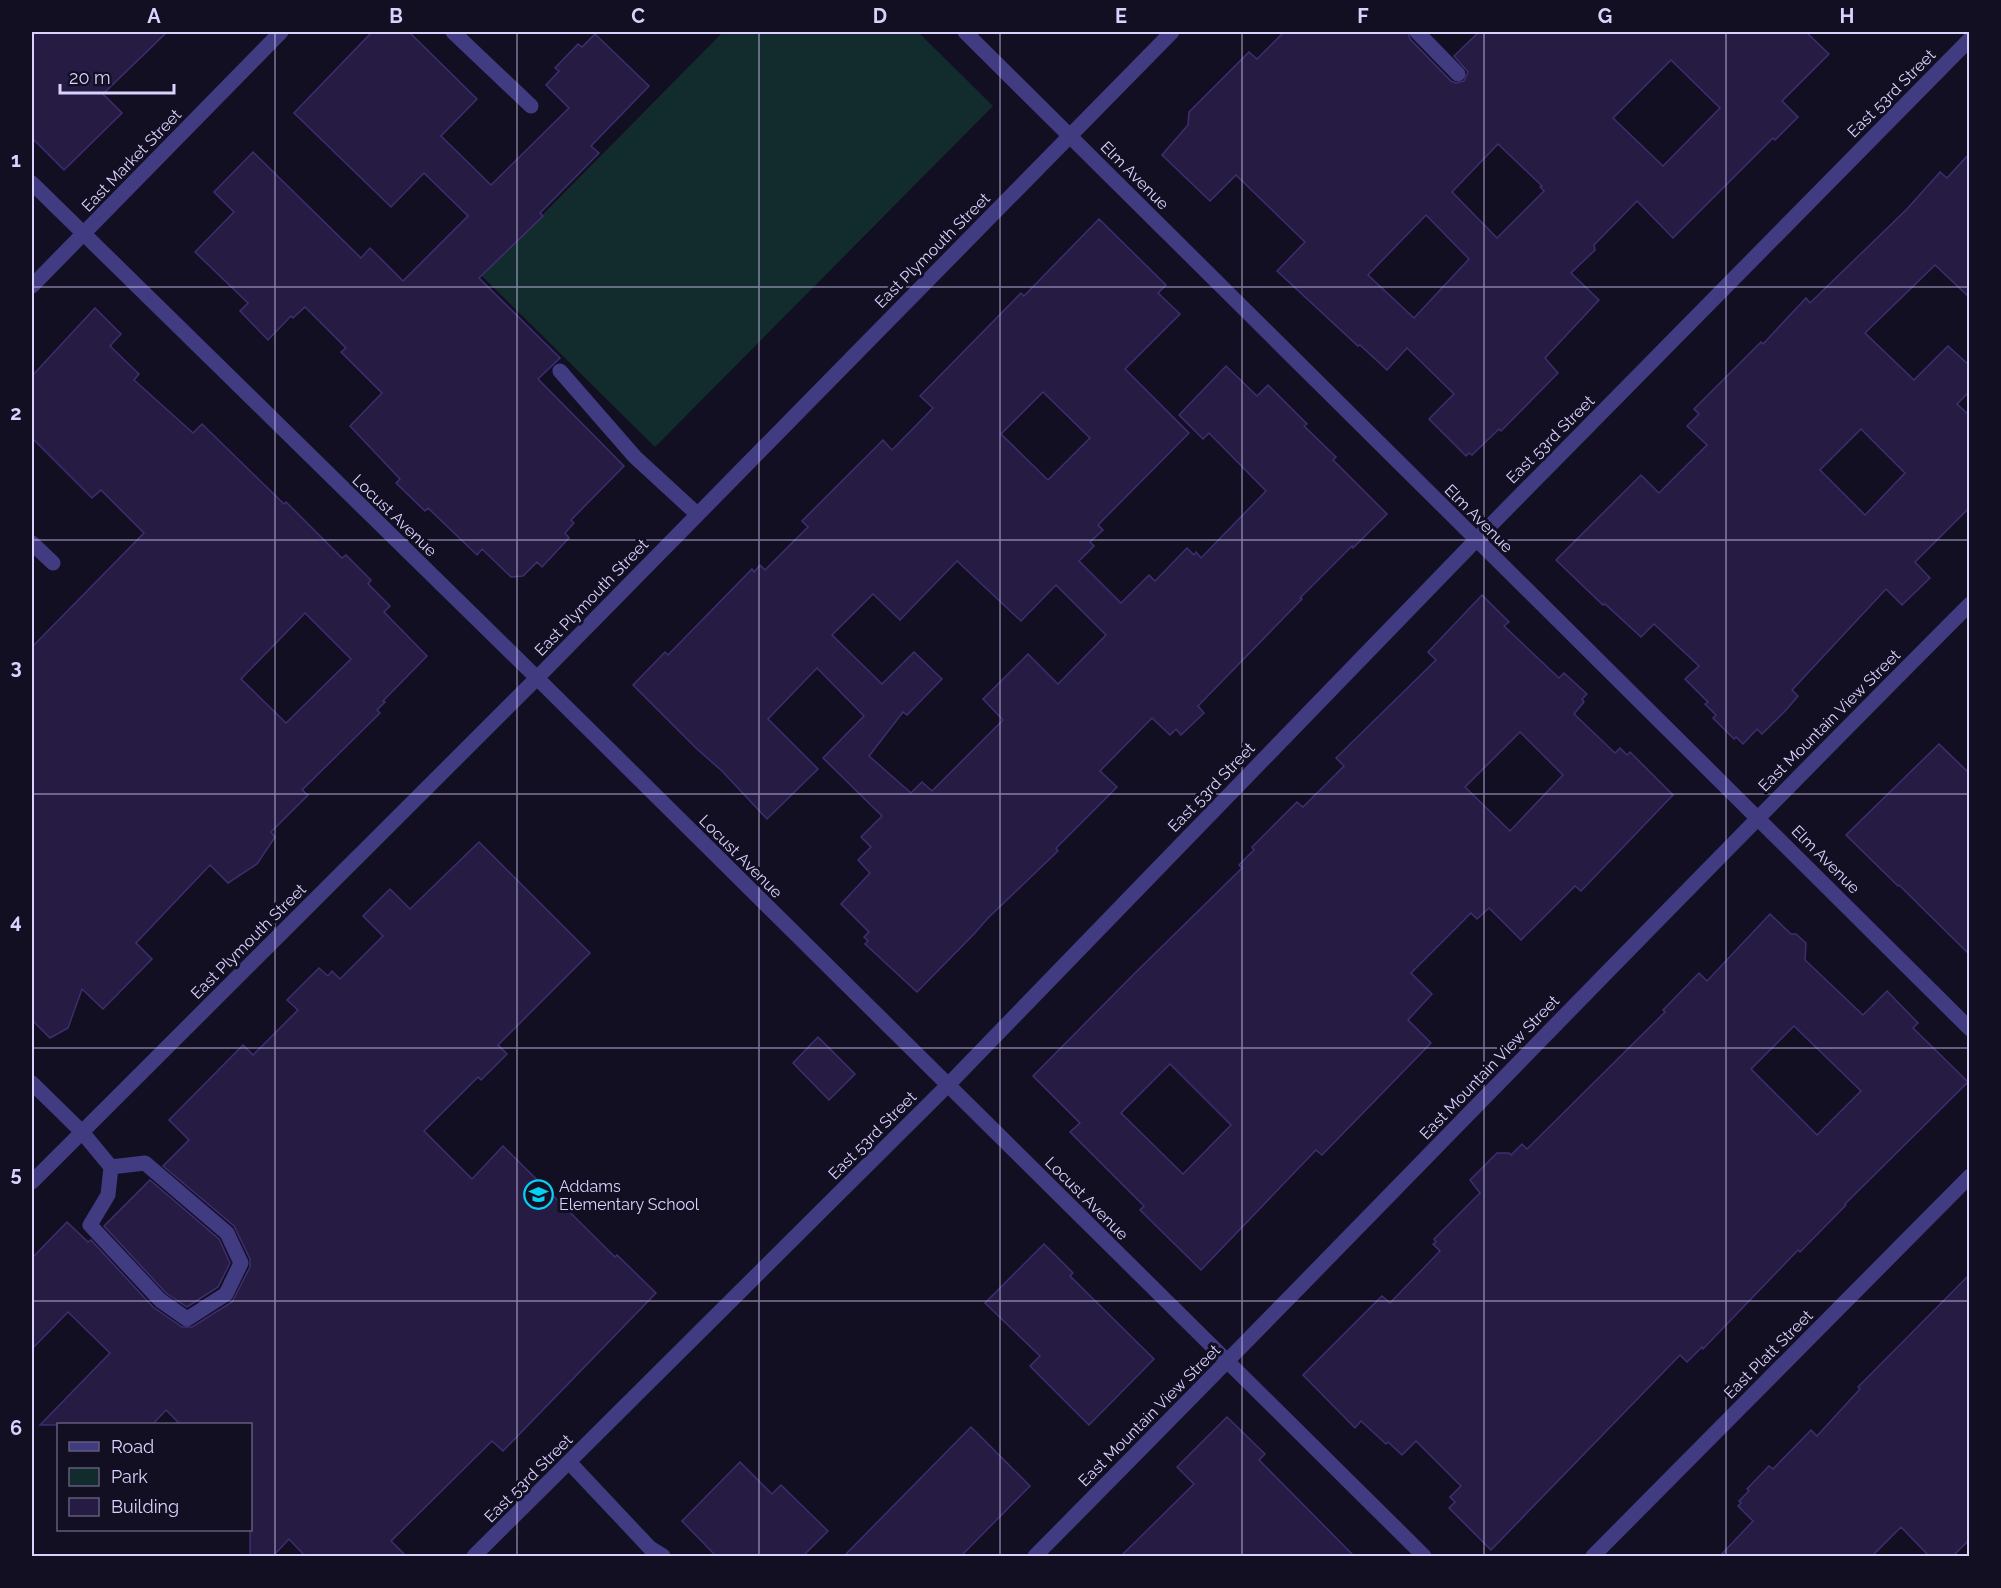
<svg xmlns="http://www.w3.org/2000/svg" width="2001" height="1588" font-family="Raleway,sans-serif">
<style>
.green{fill:#122c2d}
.building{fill:#251b43;stroke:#3e2e6f;stroke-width:1.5;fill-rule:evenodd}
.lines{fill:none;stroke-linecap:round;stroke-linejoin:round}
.service{stroke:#413b81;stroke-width:15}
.minor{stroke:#413b81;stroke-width:15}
.tertiary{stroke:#413b81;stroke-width:15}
.grid{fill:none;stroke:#d9d2fe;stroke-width:1.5;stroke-opacity:0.55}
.labels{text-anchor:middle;stroke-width:6;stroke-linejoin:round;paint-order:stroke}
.street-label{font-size:16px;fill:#d9d2fe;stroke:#130f23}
.poi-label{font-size:16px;fill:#d9d2fe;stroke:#130f23;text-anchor:start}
.neatline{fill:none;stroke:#d9d2fe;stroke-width:2}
.grid-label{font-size:20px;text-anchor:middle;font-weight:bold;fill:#d9d2fe}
</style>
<rect width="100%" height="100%" fill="#130f23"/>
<polygon class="green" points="723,32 918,32 993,106 655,447 482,276"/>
<g class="building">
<polygon points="32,32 167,32 103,94 122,113 64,170 32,138"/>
<polygon points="372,32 409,32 477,99 441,136 491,185 569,108 546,85 559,71 555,68 578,44 582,47 595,34 649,86 591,146 599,153 540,213 543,216 479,278 560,358 538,379 624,466 571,520 574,523 565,533 569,538 542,567 537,562 523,576 511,577 482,549 477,555 428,508 425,511 396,483 400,479 350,426 382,393 341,352 346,348 305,307 293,318 291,316 268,340 240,311 248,303 195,252 234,212 214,192 253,152 361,258 370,248 403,281 468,216 424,173 391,207 294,113"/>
<path d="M1284 32H1408L1410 39 1451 81 1456 83 1464 81 1468 72 1454 56 1479 32H1806L1829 54 1782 101 1798 117 1775 140 1773 138 1673 238 1637 201 1594 245 1595 250 1571 273 1599 300 1545 358 1558 373 1501 431 1499 429 1472 455 1469 453 1466 456 1429 419 1454 394 1407 348 1387 370 1360 345 1358 346 1277 271 1305 242 1236 175 1210 201 1162 155 1188 125 1189 112 1249 52 1257 59ZM1671 60 1720 108 1663 166 1613 118ZM1498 144 1542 186 1540 187 1544 191 1497 238 1452 192ZM1426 215 1469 259 1414 318 1368 275Z"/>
<path d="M1970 153V298L1935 265 1865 333 1914 380 1948 346 1970 366V391L1957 404 1970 416V507L1915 562 1930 578 1902 605 1886 589 1792 690 1798 696 1787 709 1762 734 1757 729 1743 744 1736 737 1734 739 1713 718 1716 715 1705 704 1708 702 1685 679 1699 666 1654 624 1641 637 1605 604 1603 605 1556 560 1641 475 1659 493 1707 445 1687 426 1699 414 1694 409 1761 342 1763 344 1806 298 1810 303 1907 209 1940 172 1947 178ZM1861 429 1905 473 1865 515 1820 470Z"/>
<path d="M1099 219 1166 285 1158 293 1180 314 1125 369 1189 433 1098 525 1103 530 1090 542 1094 546 1079 561 1121 603 1149 575 1155 581 1187 548 1194 555 1196 552 1201 558 1266 491 1209 433 1203 439 1179 415 1226 366 1257 396 1268 385 1307 424 1304 426 1336 457 1333 460 1387 514 1353 548 1352 546 1300 598 1302 599 1198 706 1204 713 1181 735 1176 729 1170 735 1152 718 1100 771 1117 787 1056 848 1058 851 988 918 974 934 917 992 865 944 868 941 864 937 869 932 841 904 870 873 858 860 871 847 861 837 882 816 823 758 864 716 817 668 768 719 818 769 767 819 722 771 697 749 633 685 665 652 668 655 752 569 754 572 760 565 765 570 808 527 802 521 883 440 892 450 933 408 920 396 1021 293 1024 296ZM1043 392 1090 438 1048 480 1001 434ZM957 561 1021 621 1056 585 1106 635 1058 684 1028 654 983 699 1003 720 932 791 922 782 911 793 869 756 903 712 907 715 942 679 914 652 882 684 832 635 873 594 900 620Z"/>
<path d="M95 308 121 334 110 346 139 374 134 380 193 433 202 424 284 504 286 502 342 558 346 555 371 580 368 584 390 606 384 612 427 656 383 701 385 702 377 710 380 713 302 790 308 795 271 832 275 837 257 864 228 883 210 865 136 943 152 959 103 1009 82 989 68 1028 50 1038 32 1020V647L144 533 101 490 92 498 32 438V376ZM305 613 351 659 286 723 241 679Z"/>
<path d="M1482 595 1509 622 1504 626 1559 678 1564 673 1587 694 1582 699 1584 702 1574 714 1615 753 1620 748 1627 755 1630 752 1673 795 1581 891 1575 886 1521 940 1489 908 1477 919 1471 913 1411 973 1432 994 1408 1020 1431 1043 1322 1155 1316 1150 1201 1270 1140 1210 1144 1206 1070 1132 1080 1123 1033 1076 1134 974 1242 868 1239 865 1254 850 1252 847 1297 802 1303 807 1344 766 1336 758 1436 660 1428 652ZM1520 732 1563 775 1510 831 1465 787ZM1170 1064 1231 1125 1183 1174 1121 1113Z"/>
<polygon points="1939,744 1970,774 1970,955 1899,885 1898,886 1846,835"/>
<polygon points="479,842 590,953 498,1045 507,1054 481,1080 478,1077 424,1131 472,1179 503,1146 615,1257 617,1255 656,1293 503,1451 492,1441 391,1541 407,1557 306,1557 289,1539 272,1557 250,1557 250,1425 181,1425 166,1410 152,1425 40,1425 110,1353 68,1312 32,1349 32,1258 67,1222 88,1242 91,1240 153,1307 182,1327 192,1327 232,1302 250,1267 250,1259 234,1226 163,1166 189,1140 169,1120 243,1045 253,1055 298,1010 287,1000 319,968 328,976 332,971 340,979 383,936 363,916 390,889 410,909"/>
<path d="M1770 914 1791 934H1796L1806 943 1805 960 1863 1015 1887 991 1918 1023 1913 1028 1968 1082 1845 1204 1846 1205 1800 1252 1798 1250 1703 1349 1702 1347 1687 1362 1680 1355 1491 1550 1449 1508 1455 1502 1450 1497 1461 1486 1416 1441 1402 1455 1388 1442 1386 1444 1361 1421 1355 1428 1303 1375 1382 1296 1390 1303 1440 1251 1433 1244 1436 1242 1434 1239 1480 1193 1470 1180 1497 1153H1509L1511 1155 1522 1144 1527 1149 1665 1012 1663 1010 1699 973 1707 981ZM1794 1026 1861 1091 1817 1135 1751 1069Z"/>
<polygon points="818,1037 855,1074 829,1100 793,1063"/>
<polygon points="150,1180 219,1239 230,1263 218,1287 187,1307 166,1293 104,1226"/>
<polygon points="1044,1244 1073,1273 1070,1276 1154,1359 1089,1425 1030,1366 1040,1356 985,1303"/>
<polygon points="1970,1274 1970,1539 1952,1557 1930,1557 1901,1527 1871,1557 1719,1557 1753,1521 1738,1506 1741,1503 1739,1501 1749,1491 1747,1489 1769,1466 1773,1469 1811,1430 1817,1436 1860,1389 1858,1387"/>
<polygon points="1227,1417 1265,1454 1259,1460 1355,1557 1120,1557 1194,1484 1177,1467"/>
<polygon points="971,1427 1030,1486 960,1557 843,1557"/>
<polygon points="740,1462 772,1494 781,1485 828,1531 802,1557 717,1557 682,1521"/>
</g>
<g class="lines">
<g class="service">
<polyline points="453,32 531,106"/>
<polyline points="1417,32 1458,74"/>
<polyline points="560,371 635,457 697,514"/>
<polyline points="32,543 53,563"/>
<polyline points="32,1083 82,1132 111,1167 145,1163 227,1233 241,1263 226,1294 187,1319 160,1300 90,1225 108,1195 111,1167"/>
<polyline points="569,1462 650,1548 663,1556"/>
</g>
<g class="minor">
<polyline points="965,32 1970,1029"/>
<polyline points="32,183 537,678 1424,1556"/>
<polyline points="32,1182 537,678 1172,32"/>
<polyline points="474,1556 948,1085 1476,540 1970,39"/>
<path d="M1035 1556C1348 1241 1655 919 1970 604"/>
<polyline points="1593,1556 1970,1176"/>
</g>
<polyline class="tertiary" points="32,286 281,32"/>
</g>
<path class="grid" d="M275 32V1556M517 32V1556M759 32V1556M1000 32V1556M1242 32V1556M1484 32V1556M1726 32V1556M32 287H1970M32 540H1970M32 794H1970M32 1048H1970M32 1301H1970"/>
<defs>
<symbol id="school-ring" viewBox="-11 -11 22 22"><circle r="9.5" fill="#130f23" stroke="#06d1f5" stroke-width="1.5"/><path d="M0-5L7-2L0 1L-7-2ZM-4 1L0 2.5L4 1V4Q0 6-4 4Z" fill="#06d1f5"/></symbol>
</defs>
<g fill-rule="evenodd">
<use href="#school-ring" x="522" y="1178" width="33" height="33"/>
</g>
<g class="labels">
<g class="street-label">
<text transform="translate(1891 93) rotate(-45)" y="6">East 53rd Street</text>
<text transform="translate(131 160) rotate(-46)" y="6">East Market Street</text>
<text transform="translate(1135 175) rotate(45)" y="6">Elm Avenue</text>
<text transform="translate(932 250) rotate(-45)" y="6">East Plymouth Street</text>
<text transform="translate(1550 439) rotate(-45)" y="6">East 53rd Street</text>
<text transform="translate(395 515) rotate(44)" y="6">Locust Avenue</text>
<text transform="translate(1479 518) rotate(45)" y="6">Elm Avenue</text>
<text transform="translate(591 597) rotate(-46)" y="6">East Plymouth Street</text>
<text transform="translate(1829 720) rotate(-45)" y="6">East Mountain View Street</text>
<text transform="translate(1211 787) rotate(-46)" y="6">East 53rd Street</text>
<text transform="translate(741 856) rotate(45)" y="6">Locust Avenue</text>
<text transform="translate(1826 859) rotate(45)" y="6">Elm Avenue</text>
<text transform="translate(248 941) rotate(-45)" y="6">East Plymouth Street</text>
<text transform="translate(1489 1067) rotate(-46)" y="6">East Mountain View Street</text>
<text transform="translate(872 1135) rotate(-45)" y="6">East 53rd Street</text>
<text transform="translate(1087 1198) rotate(45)" y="6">Locust Avenue</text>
<text transform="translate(1768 1354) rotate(-45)" y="6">East Platt Street</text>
<text transform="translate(1149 1415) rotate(-45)" y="6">East Mountain View Street</text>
<text transform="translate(528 1478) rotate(-45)" y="6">East 53rd Street</text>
</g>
<g class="poi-label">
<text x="559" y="1192">Addams<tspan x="559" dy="18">Elementary School</tspan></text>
</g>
</g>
<rect width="2001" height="1588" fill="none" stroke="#130f23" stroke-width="66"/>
<rect x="57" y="1423" width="195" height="108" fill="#130f23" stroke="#625d7b" stroke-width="1.5"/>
<rect x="69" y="1442" width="30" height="9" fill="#413b81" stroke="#625d7b" stroke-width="1.5"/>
<text x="111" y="1453" font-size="18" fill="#d9d2fe">Road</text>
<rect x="69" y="1468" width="30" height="18" fill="#122c2d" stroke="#625d7b" stroke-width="1.5"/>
<text x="111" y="1483" font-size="18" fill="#d9d2fe">Park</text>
<rect x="69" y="1498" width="30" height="18" fill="#251b43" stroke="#625d7b" stroke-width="1.5"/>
<text x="111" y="1513" font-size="18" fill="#d9d2fe">Building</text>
<path d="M60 84v9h114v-9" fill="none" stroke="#d9d2fe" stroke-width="3"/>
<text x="69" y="84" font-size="18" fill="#d9d2fe" stroke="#130f23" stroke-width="4.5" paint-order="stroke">20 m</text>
<rect x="33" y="33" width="1935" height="1522" class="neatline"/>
<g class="grid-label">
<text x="154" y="23">A</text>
<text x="396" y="23">B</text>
<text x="638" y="23">C</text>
<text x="880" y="23">D</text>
<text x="1121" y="23">E</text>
<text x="1363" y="23">F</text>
<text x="1605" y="23">G</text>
<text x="1847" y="23">H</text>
<text x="16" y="167">1</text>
<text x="16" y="420">2</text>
<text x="16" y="674">3</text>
<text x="16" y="928">4</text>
<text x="16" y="1181">5</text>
<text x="16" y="1435">6</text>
</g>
</svg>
